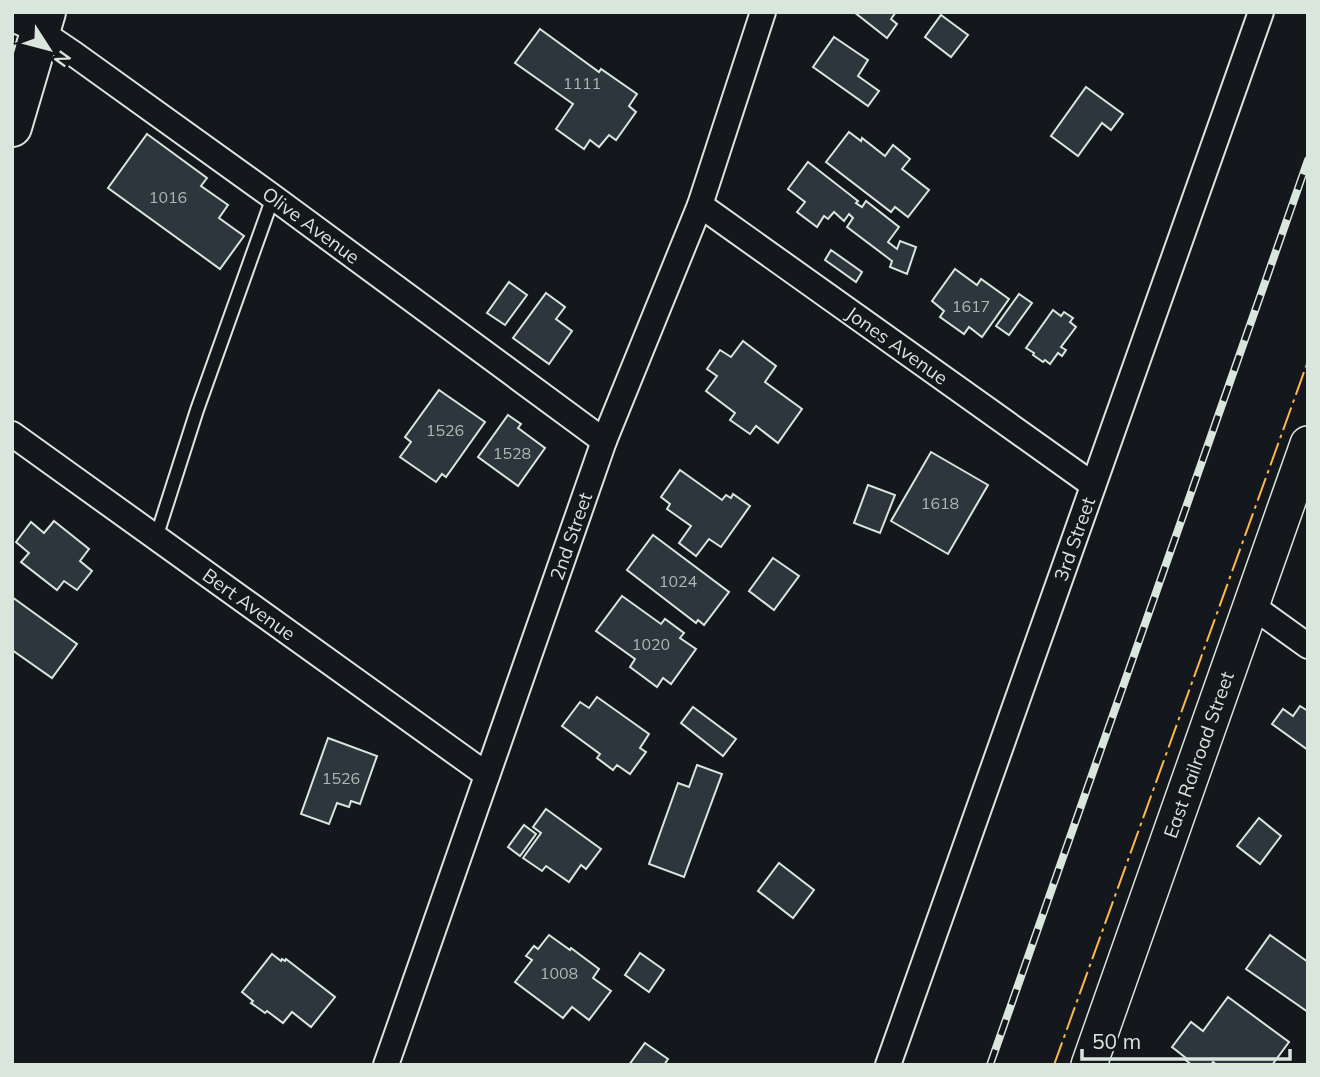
<svg xmlns="http://www.w3.org/2000/svg" width="1320" height="1077" font-family="Mulish,sans-serif">
<style>
.building{fill:#2c363c;stroke:#d8e6dc;stroke-width:2}
.lines{fill:none;stroke-linecap:round;stroke-linejoin:round}
.lane-casing{stroke:#d8e6dc;stroke-width:16}
.street-casing{stroke:#d8e6dc;stroke-width:28}
.secondary-casing{stroke:#d8e6dc;stroke-width:38}
.primary-casing{stroke:#d8e6dc;stroke-width:42}
.lane{stroke:#14181c;stroke-width:12}
.street{stroke:#14181c;stroke-width:24}
.secondary{stroke:#14181c;stroke-width:35}
.primary{stroke:#14181c;stroke-width:38}
.rail-casing{stroke:#d8e6dc;stroke-width:8}
.rail{stroke:#14181c;stroke-width:5;stroke-dasharray:16;stroke-linecap:butt}
.power{stroke:#ffb74d;stroke-width:2;stroke-dasharray:24 5 3.5 5;stroke-linecap:butt}
.labels{text-anchor:middle;stroke-width:5;stroke-linejoin:round;paint-order:stroke}
.number-label{font-size:16px;fill:#adbab4}
.street-label{font-size:19px;fill:#d8e6dc;stroke:#14181c}
</style>
<rect width="100%" height="100%" fill="#14181c"/>
<g class="building">
<polygon points="854,12 896,12 891,19 897,24 887,38"/>
<polygon points="941,15 968,35 951,57 925,37"/>
<polygon points="540,29 599,72 601,69 637,94 629,106 636,112 616,140 609,135 599,147 590,140 584,149 556,129 573,104 515,63"/>
<polygon points="834,37 868,60 858,76 879,91 868,106 813,67"/>
<polygon points="1086,87 1123,114 1111,130 1102,123 1078,156 1051,136"/>
<polygon points="849,132 861,141 862,138 885,156 893,145 910,159 902,169 929,190 908,217 895,207 891,212 826,162"/>
<polygon points="147,134 207,178 201,186 228,205 219,218 244,236 220,269 108,188"/>
<polygon points="808,162 858,201 856,203 862,207 866,201 899,227 888,242 897,249 900,241 916,247 907,274 890,267 892,261 847,227 853,218 849,214 844,221 834,212 828,219 824,216 817,227 797,212 805,202 788,189"/>
<polygon points="831,250 862,272 856,282 825,260"/>
<polygon points="955,269 977,285 981,279 1009,299 982,337 969,327 964,334 940,317 944,311 932,301"/>
<polygon points="509,282 527,295 505,325 487,313"/>
<polygon points="546,293 565,307 556,319 572,331 549,364 513,338"/>
<polygon points="1019,294 1032,303 1009,335 996,326"/>
<polygon points="1053,310 1061,316 1064,312 1073,318 1070,322 1076,327 1061,347 1066,350 1062,356 1058,353 1050,364 1045,360 1043,362 1033,355 1034,353 1026,348"/>
<polygon points="743,341 776,366 765,382 802,409 778,443 756,426 750,434 730,420 735,413 706,391 717,376 707,369 720,350 731,357"/>
<polygon points="439,390 485,422 446,477 442,474 436,482 400,457 411,442 405,437"/>
<polygon points="508,415 521,424 518,428 545,448 518,486 478,457"/>
<polygon points="931,452 988,485 948,554 891,521"/>
<polygon points="680,470 722,500 726,495 731,498 733,494 750,506 721,547 709,539 696,556 679,543 691,526 667,509 670,504 661,497"/>
<polygon points="868,485 895,495 880,533 854,523"/>
<polygon points="54,521 89,549 80,561 92,571 77,590 64,581 57,590 21,562 29,553 16,542 31,522 44,533"/>
<polygon points="653,535 729,592 704,625 698,620 696,623 627,570"/>
<polygon points="773,558 799,576 774,610 749,591"/>
<polygon points="622,596 661,624 665,619 684,633 680,638 696,649 671,684 663,678 657,687 630,667 635,659 596,631"/>
<polygon points="12,597 77,644 52,678 12,650"/>
<polygon points="597,697 649,734 640,748 646,752 630,774 617,765 613,770 597,758 600,754 562,726 580,702 589,708"/>
<polygon points="1300,706 1308,711 1308,750 1272,724 1283,709 1293,716"/>
<polygon points="693,707 736,739 723,756 681,723"/>
<polygon points="328,738 377,756 360,804 351,801 349,807 337,803 329,824 301,814"/>
<polygon points="697,765 722,774 684,877 649,864 678,783 689,787"/>
<polygon points="546,809 601,849 586,869 581,865 569,882 546,866 542,871 523,858 541,833 533,827"/>
<polygon points="1259,818 1281,836 1260,864 1237,846"/>
<polygon points="524,825 536,834 520,856 508,847"/>
<polygon points="779,863 814,890 793,918 758,891"/>
<polygon points="549,935 570,950 571,948 599,969 593,978 611,991 589,1020 572,1007 563,1018 515,982 532,960 526,956 534,946 538,949"/>
<polygon points="1270,935 1308,962 1308,1012 1246,969"/>
<polygon points="640,953 664,970 649,992 625,975"/>
<polygon points="272,954 281,961 282,959 285,961 286,959 335,997 311,1027 292,1012 283,1023 267,1011 265,1013 251,1003 253,1001 242,992"/>
<polygon points="1228,997 1289,1042 1272,1065 1217,1065 1213,1062 1211,1065 1192,1065 1184,1059 1186,1058 1172,1047 1191,1022 1203,1031"/>
<polygon points="645,1043 668,1059 664,1065 629,1065"/>
</g>
<g class="lines">
<defs>
<polyline id="lane" points="156,538 197,410 273,197"/>
<g id="street">
<path id="s1" d="M12 19 40 31 74 54 273 197 604 441"/>
<path id="s2" d="M700 205 1093 485"/>
<path id="s3" d="M12 434 487 775"/>
<polyline points="1251,605 1308,646"/>
<path id="s4" d="M386 1065 604 441 700 205 763 12"/>
<path id="s5" d="M888 1065 1261 12"/>
</g>
<g id="secondary">
<path id="s6" d="M1089 1065 1308 444"/>
</g>
<polyline id="primary" points="12,127 46,12"/>
</defs>
<use href="#lane" class="lane-casing"/>
<use href="#street" class="street-casing"/>
<use href="#secondary" class="secondary-casing"/>
<use href="#primary" class="primary-casing"/>
<use href="#lane" class="lane"/>
<use href="#street" class="street"/>
<use href="#secondary" class="secondary"/>
<use href="#primary" class="primary"/>
<defs>
<polyline id="rail" points="990,1065 1308,160"/>
</defs>
<use href="#rail" class="rail-casing"/>
<use href="#rail" class="rail"/>
<polyline class="power" points="1054,1065 1308,361"/>
</g>
<g class="labels">
<g class="number-label">
<text x="582" y="89">1111</text>
<text x="168" y="203">1016</text>
<text x="971" y="312">1617</text>
<text x="445" y="436">1526</text>
<text x="512" y="459">1528</text>
<text x="940" y="509">1618</text>
<text x="678" y="587">1024</text>
<text x="651" y="650">1020</text>
<text x="341" y="784">1526</text>
<text x="559" y="979">1008</text>
</g>
<g class="street-label">
<text dy="7" stroke="none"><textPath href="#s1" startOffset="364">Olive Avenue</textPath></text>
<text dy="7" stroke="none"><textPath href="#s2" startOffset="242">Jones Avenue</textPath></text>
<text dy="7" stroke="none"><textPath href="#s4" startOffset="560">2nd Street</textPath></text>
<text dy="7" stroke="none"><textPath href="#s5" startOffset="558">3rd Street</textPath></text>
<text dy="7" stroke="none"><textPath href="#s3" startOffset="292">Bert Avenue</textPath></text>
<text dy="7" stroke="none"><textPath href="#s6" startOffset="329">East Railroad Street</textPath></text>
</g>
</g>
<rect width="1320" height="1077" fill="none" stroke="#d8e6dc" stroke-width="28"/>
<g transform="translate(49 49) rotate(126)" stroke="#14181c" stroke-width="5" paint-order="stroke">
<path d="M0-5L12 26L0 18L-12 26Z" fill="#d8e6dc"/>
<text y="-10" font-size="19" font-weight="bold" text-anchor="middle" fill="#d8e6dc">N</text>
</g>
<path d="M1082 1049v10h208v-10" fill="none" stroke="#d8e6dc" stroke-width="3.5"/>
<text x="1092" y="1049" font-size="21" fill="#d8e6dc" stroke="#14181c" stroke-width="5" paint-order="stroke">50 m</text>
</svg>
